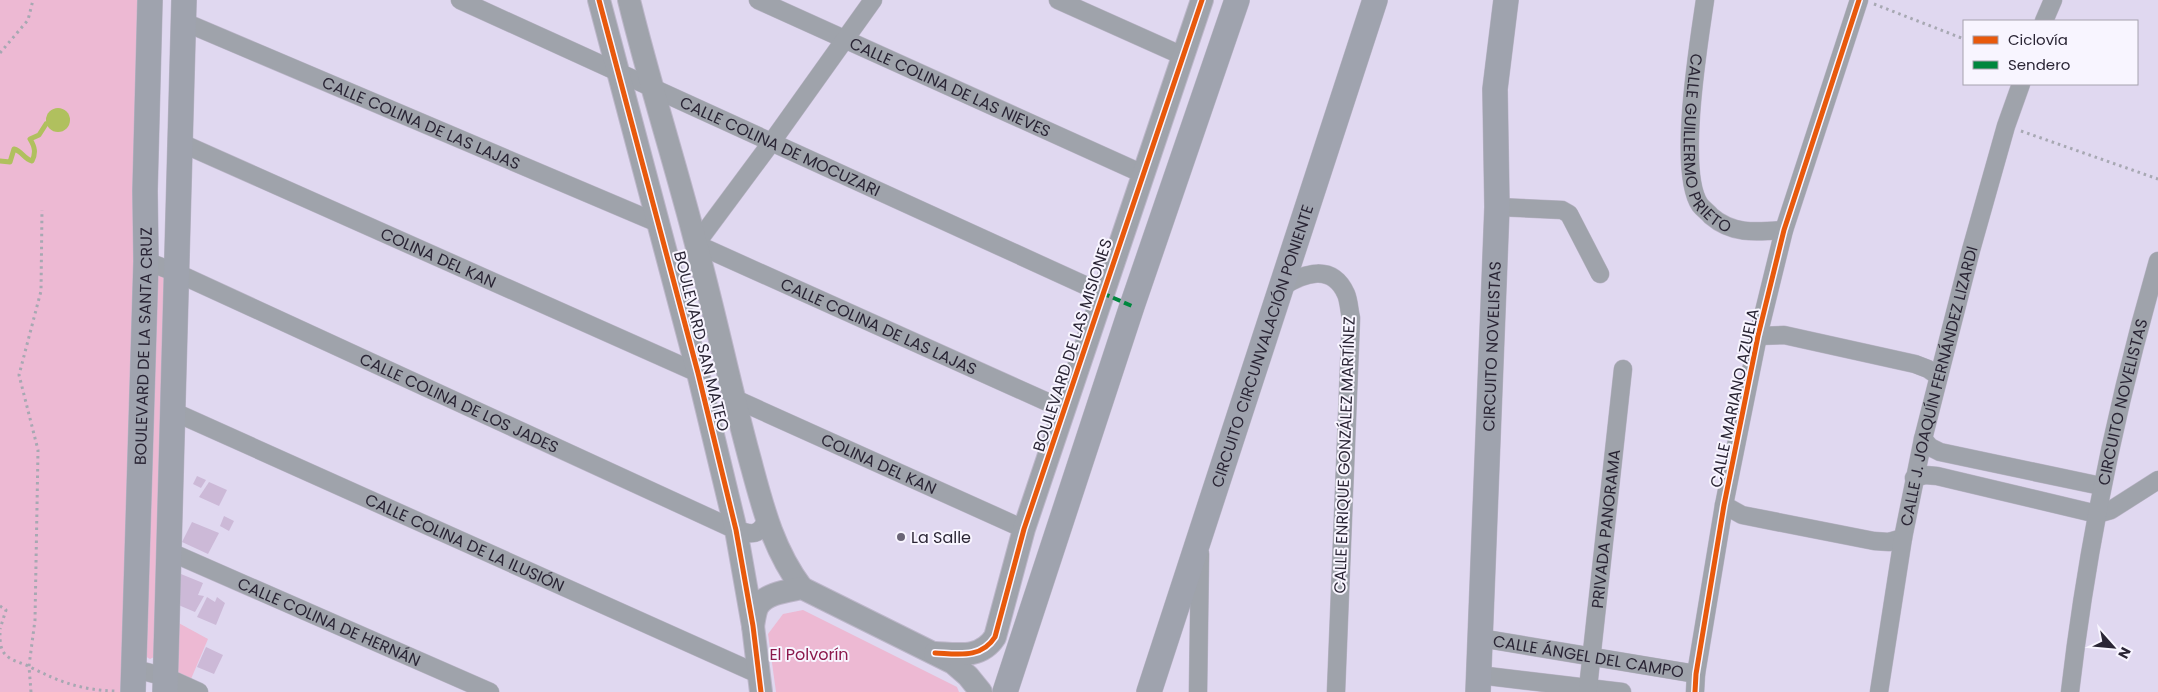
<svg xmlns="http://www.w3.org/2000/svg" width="2158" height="692" font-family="Poppins,sans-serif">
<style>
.green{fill:#edb9d3}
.water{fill:#b0c05e}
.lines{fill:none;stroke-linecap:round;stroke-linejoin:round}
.stream{stroke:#b0c05e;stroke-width:5}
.building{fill:#ccb9d7}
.minor-casing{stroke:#bcb6c9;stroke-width:19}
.tertiary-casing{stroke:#bcb6c9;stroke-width:24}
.secondary-casing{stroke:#bcb6c9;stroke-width:26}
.path{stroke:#a7a8b2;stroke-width:3;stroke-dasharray:2.5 4;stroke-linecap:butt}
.minor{stroke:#9fa3ab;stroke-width:18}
.tertiary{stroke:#9fa3ab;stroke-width:22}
.secondary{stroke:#9fa3ae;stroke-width:25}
.quiet{stroke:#00873e;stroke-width:4;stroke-dasharray:8 4;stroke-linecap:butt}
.cycleway-casing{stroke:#f8f5ff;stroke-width:8}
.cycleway{stroke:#e8590c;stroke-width:5}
.poi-dot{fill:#6a6476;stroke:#f8f5ff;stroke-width:2}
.labels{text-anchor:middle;stroke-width:4;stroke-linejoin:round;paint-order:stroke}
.street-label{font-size:16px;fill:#2a2535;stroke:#f8f5ff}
.poi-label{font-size:16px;fill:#2a2535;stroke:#f8f5ff;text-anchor:start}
.park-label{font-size:16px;fill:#8b184c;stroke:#f8f5ff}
</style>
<rect width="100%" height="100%" fill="#e0d8f0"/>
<g class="green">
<polygon points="0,0 142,0 126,692 0,692"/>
<polygon points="154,274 166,277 154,657 150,659 145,656"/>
<polygon points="803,610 957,687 959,692 776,692 768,634 783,614"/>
<polygon points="175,621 208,639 191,679 174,671"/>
</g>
<circle class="water" cx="58" cy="120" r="12"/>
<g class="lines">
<path class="stream" d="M0 161 10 162 14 149C22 151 24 159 32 161 36 153 35 147 30 139L39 135 46 124"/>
</g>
<g class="building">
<polygon points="197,476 206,480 201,488 193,484"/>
<polygon points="209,482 227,490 219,506 199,497"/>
<polygon points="224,516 234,521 229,531 220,526"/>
<polygon points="192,522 219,533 208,554 182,542"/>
<polygon points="176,572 203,583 198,595 204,596 195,612 176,604"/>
<polygon points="207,597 215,602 217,597 225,603 216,625 197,617"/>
<polygon points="206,647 223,655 214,674 197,667"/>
</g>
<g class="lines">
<defs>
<g id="minor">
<path id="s1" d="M460 0 1102 293"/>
<path id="s2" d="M758 0 1143 174"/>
<path id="s3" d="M873 0 771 143 696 244 1063 409"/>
<polyline points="1058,0 1183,56"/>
<path id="s4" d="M1705 0C1699 42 1677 171 1700 205 1703 209 1708 212 1711 216 1733 235 1757 232 1784 230"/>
<path id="s5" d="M182 21 660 224"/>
<polyline points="2044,21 2053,0"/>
<path id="s6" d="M179 142 698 373"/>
<polyline points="1497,207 1562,210 1569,214 1600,274"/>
<path id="s7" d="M146 261 177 273 736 530C753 535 759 536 767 519"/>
<path d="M1282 287C1304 273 1332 263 1346 294 1349 301 1349 310 1351 318L1336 692"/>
<polyline points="1758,336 1784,335 1915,364 1928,369 1938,376"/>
<path id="s8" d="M733 398 1024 529"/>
<path id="s9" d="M172 411 758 674"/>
<polyline points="1923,439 1930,447 1940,452 2101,486"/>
<polyline points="1914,478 1925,475 1937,476 2097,514"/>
<polyline points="1724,505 1742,515 1874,541 1889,542 1903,538"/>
<polyline points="2097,514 2111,510 2158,480"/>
<path id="s10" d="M168 551 490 692"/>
<path id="s11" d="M1480 638 1696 674"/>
<polyline points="135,669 166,677 199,692"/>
<polyline points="1479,675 1622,692"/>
<path id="s12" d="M1588 688 1623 369"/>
<polyline points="1198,692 1200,554"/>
<polyline points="1695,692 1696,674 1724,505 1758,336 1784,230 1859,0"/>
<path id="s13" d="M1879 692 1903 538 1923 439 1971 250 2006 126 2021 84"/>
<path id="s14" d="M2070 692C2087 546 2117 402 2158 261"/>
</g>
<g id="tertiary">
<polyline points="599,0 698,373 736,530 753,626 761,692"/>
<path d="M629 0C649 82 675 162 696 244 715 314 730 386 749 456 762 504 772 548 802 588"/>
<path d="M753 626C754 621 755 611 758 606 766 593 788 591 802 588L953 663 968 676 981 692"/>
<path d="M935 653C958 654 981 659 995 637L1024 529 1202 0"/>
</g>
<g id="secondary">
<path id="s15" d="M133 692 146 261 145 191 150 0"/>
<polyline points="165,692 184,0"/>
<polyline points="1005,692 1132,306 1237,0"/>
<path id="s16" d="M1149 692 1375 0"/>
<path id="s17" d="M1478 692 1497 207 1495 89 1506 0"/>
</g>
</defs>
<use href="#minor" class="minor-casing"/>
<use href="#tertiary" class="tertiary-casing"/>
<use href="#secondary" class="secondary-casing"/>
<g class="path">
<polyline points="1874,4 1964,39"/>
<polyline points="0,53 28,20 33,0"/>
<polyline points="2021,131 2158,179"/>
<polyline points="0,606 6,610 0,629"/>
<path d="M0 633C0 640 0 650 6 655 11 661 23 663 30 667 60 682 81 690 115 691"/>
<polyline points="31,692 29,666 35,620 38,450 19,375 41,291 42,210"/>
</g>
<use href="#minor" class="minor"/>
<use href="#tertiary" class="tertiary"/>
<use href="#secondary" class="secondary"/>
<polyline class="quiet" points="1102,293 1132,306"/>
<defs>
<g id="cycleway">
<polyline points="599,0 698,373 736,530 753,626 761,692"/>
<path d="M935 653C958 654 981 659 995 637L1024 529 1202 0"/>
<polyline points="1695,692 1696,674 1724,505 1758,336 1784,230 1859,0"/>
</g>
</defs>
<use href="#cycleway" class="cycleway-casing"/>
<use href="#cycleway" class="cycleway"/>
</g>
<circle class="poi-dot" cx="901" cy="537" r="5"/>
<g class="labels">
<g class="street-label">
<text dy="6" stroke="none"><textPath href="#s2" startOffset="211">CALLE COLINA DE LAS NIEVES</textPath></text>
<text dy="6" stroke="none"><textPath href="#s5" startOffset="260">CALLE COLINA DE LAS LAJAS</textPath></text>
<text dy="6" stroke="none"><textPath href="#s4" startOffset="150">CALLE GUILLERMO PRIETO</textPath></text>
<text dy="6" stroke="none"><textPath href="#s1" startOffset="352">CALLE COLINA DE MOCUZARI</textPath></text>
<text dy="6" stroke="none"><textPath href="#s6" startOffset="284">COLINA DEL KAN</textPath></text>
<text dy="6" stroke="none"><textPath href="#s3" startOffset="502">CALLE COLINA DE LAS LAJAS</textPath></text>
<text transform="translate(702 341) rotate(76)" y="6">BOULEVARD SAN MATEO</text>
<text transform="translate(1072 345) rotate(-72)" y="6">BOULEVARD DE LAS MISIONES</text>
<text dy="6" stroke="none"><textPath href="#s15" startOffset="346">BOULEVARD DE LA SANTA CRUZ</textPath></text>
<text dy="6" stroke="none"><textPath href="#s16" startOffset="364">CIRCUITO CIRCUNVALACIÓN PONIENTE</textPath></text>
<text dy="6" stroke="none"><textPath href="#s17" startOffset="346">CIRCUITO NOVELISTAS</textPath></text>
<text dy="6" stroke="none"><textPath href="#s13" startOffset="312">CALLE J. JOAQUÍN FERNÁNDEZ LIZARDI</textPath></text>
<text transform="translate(1734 398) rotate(-78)" y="6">CALLE MARIANO AZUELA</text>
<text dy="6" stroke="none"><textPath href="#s14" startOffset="295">CIRCUITO NOVELISTAS</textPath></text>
<text dy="6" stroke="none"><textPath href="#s7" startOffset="344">CALLE COLINA DE LOS JADES</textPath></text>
<text transform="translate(1344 455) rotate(-88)" y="6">CALLE ENRIQUE GONZÁLEZ MARTÍNEZ</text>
<text dy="6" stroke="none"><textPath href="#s8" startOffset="160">COLINA DEL KAN</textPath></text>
<text dy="6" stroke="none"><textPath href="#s12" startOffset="160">PRIVADA PANORAMA</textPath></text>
<text dy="6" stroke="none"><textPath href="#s9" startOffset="321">CALLE COLINA DE LA ILUSIÓN</textPath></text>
<text dy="6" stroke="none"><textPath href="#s10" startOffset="176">CALLE COLINA DE HERNÁN</textPath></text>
<text dy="6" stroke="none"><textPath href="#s11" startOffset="110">CALLE ÁNGEL DEL CAMPO</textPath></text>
</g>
<g class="poi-label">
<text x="911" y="543">La Salle</text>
</g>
<g class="park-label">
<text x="809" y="660">El Polvorín</text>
</g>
</g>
<rect x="1963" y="20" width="175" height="65" fill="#f8f5ff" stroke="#a6a2ae"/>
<rect x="1973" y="36" width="25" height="8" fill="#e8590c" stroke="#a6a2ae"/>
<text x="2008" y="45" font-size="15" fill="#2a2535">Ciclovía</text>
<rect x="1973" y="61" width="25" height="8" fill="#00873e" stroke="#a6a2ae"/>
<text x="2008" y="70" font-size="15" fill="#2a2535">Sendero</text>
<g transform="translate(2113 647) rotate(117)" stroke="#f8f5ff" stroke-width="4" paint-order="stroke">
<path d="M0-4L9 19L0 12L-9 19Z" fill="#2a2535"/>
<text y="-8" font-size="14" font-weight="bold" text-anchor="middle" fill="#2a2535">N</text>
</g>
</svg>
